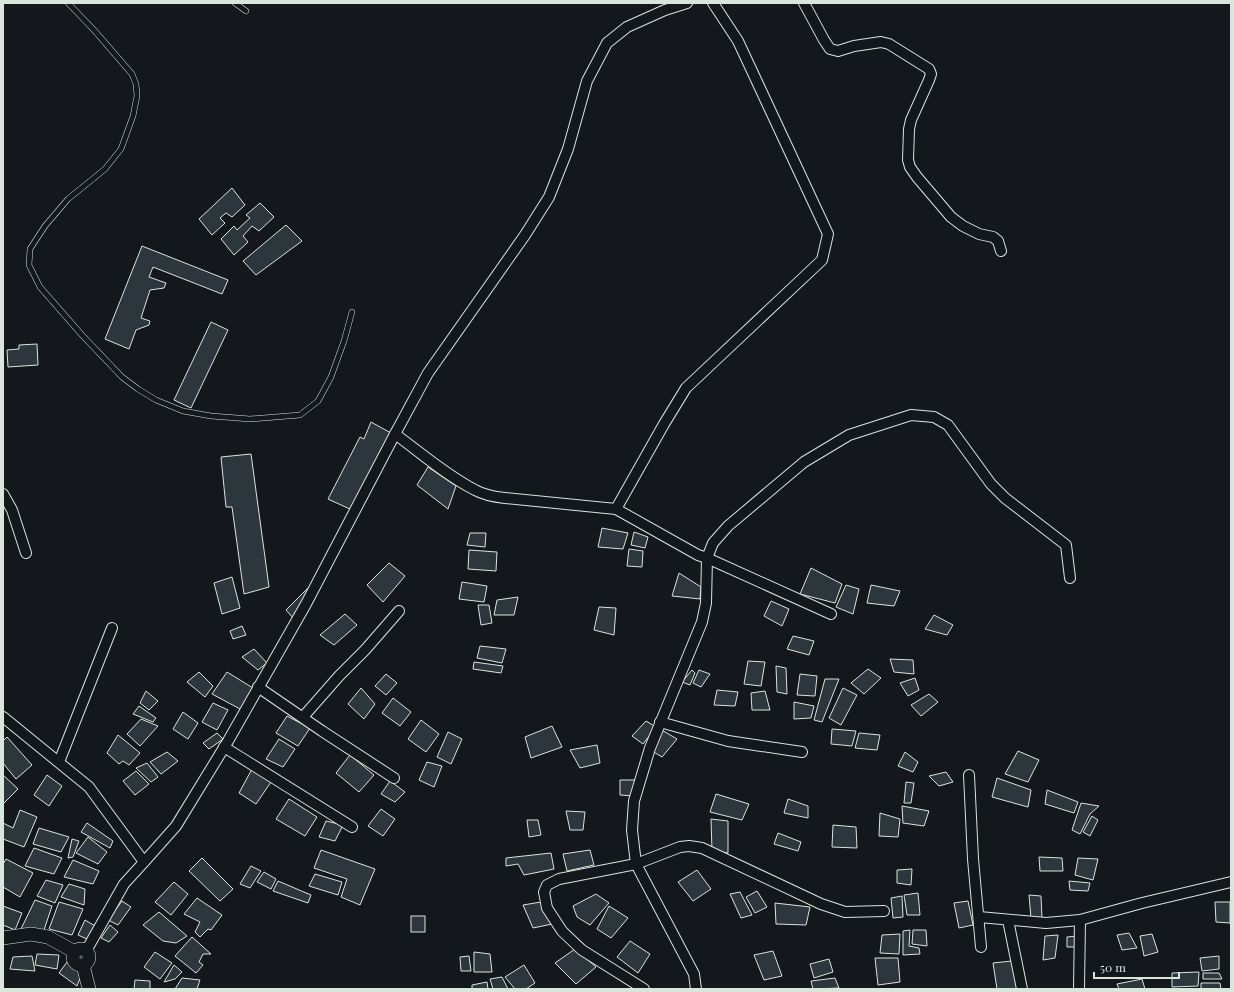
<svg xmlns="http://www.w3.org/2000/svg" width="1234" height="992" font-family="'Playfair Display',serif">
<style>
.building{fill:#2c363c;stroke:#d8e6dc}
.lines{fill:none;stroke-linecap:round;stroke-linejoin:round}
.service-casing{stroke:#d8e6dc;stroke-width:6}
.minor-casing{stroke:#d8e6dc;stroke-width:12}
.tertiary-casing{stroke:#d8e6dc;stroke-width:14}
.service{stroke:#14181c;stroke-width:5}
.minor{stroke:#14181c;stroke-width:10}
.tertiary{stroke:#14181c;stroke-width:13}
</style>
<rect width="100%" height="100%" fill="#14181c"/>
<g class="building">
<polygon points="232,188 245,205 232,217 226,213 220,218 225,223 212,235 199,219"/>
<polygon points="260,203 274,217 259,231 252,226 243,236 248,242 234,255 221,239 234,226 237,230 250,218 246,215"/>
<polygon points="286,225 302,241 256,275 243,261"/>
<polygon points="142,246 228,280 222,294 153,267 149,277 166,283 164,288 150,290 141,318 150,321 149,325 136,330 129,349 105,339"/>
<polygon points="211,322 228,330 191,408 174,400"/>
<polygon points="37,344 38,365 8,367 7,350 19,349 19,345"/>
<polygon points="371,422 391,433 352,510 328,499 360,437 364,439"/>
<polygon points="251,454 269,587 244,594 232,507 226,507 221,457"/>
<polygon points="428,467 456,486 448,509 417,485"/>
<polygon points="602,528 628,533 623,549 598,547"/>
<polygon points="634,532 648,537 645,548 631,545"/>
<polygon points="470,533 486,533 485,547 467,545"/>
<polygon points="629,549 643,551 642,567 627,566"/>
<polygon points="469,550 497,552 496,571 468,569"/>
<polygon points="389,563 405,576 383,602 367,585"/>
<polygon points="811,568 842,584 835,603 800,594"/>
<polygon points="679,573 701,587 700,599 672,596"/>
<polygon points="232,577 240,608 222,614 214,583"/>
<polygon points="462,582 487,586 484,602 459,599"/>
<polygon points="846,585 859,589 853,614 836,607"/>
<polygon points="871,585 900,591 894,606 867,603"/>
<polygon points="308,588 311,590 294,619 286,610"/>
<polygon points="518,597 514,615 494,615 497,600"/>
<polygon points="771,601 789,609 782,626 764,616"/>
<polygon points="478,605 489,605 492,623 481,625"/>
<polygon points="599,607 616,608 614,635 594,630"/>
<polygon points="345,614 357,625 334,645 320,635"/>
<polygon points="934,615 953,625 947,635 925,629"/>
<polygon points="242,626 246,635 233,639 230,631"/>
<polygon points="793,636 814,641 809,655 787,649"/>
<polygon points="480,646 506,649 502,663 477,658"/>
<polygon points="254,649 267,663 258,670 242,657"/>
<polygon points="890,659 913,660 914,674 894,672"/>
<polygon points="748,661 765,662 761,686 744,684"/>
<polygon points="474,662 503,666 501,673 473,669"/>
<polygon points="776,666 786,668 787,694 777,692"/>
<polygon points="868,669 881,678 864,694 851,683"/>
<polygon points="692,670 695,673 690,685 682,682"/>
<polygon points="699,670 710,674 701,687 693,683"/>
<polygon points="199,672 213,686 205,697 187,682"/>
<polygon points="227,672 253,688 242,710 212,694"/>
<polygon points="386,674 397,683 386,695 375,686"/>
<polygon points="800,674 817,676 815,696 797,695"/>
<polygon points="915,678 919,690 908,696 900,683"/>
<polygon points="825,679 839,679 822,722 814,720"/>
<polygon points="361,688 375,704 364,719 348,704"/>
<polygon points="843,688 857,695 841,725 829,718"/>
<polygon points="717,690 738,692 735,706 714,705"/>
<polygon points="146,691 158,701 149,710 140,703"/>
<polygon points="765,691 770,710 752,710 751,693"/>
<polygon points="929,694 938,702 921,716 911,705"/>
<polygon points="393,698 411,712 400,726 382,713"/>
<polygon points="794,702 814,706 811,718 794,719"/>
<polygon points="213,703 228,710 217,730 202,722"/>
<polygon points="139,706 156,718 153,722 133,714"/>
<polygon points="183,712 198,723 188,739 173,729"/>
<polygon points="287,716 310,728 298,746 276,733"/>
<polygon points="141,719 158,726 140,746 127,734"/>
<polygon points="421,720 439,734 426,752 408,739"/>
<polygon points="646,721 656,727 643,744 632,736"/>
<polygon points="552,726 562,747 531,758 525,737"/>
<polygon points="660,729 677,739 662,757 652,751"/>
<polygon points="832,729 856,731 852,746 831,744"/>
<polygon points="448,732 462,739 451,764 437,757"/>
<polygon points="217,733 223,739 209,749 203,743"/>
<polygon points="859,733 880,735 877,750 855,748"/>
<polygon points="118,735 140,753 129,765 123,761 119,764 107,753"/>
<polygon points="7,737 32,765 16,779 3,763 3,741"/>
<polygon points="279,739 295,749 283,767 266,759"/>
<polygon points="597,745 600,763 580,768 570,750"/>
<polygon points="1018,751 1039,760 1028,782 1005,774"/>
<polygon points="167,752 178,761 161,774 150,762"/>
<polygon points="905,752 918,762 913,772 898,766"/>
<polygon points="350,755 374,775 359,792 336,773"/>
<polygon points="427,762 442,766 434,787 419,780"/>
<polygon points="147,763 158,777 151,782 136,768"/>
<polygon points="252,769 271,782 256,804 239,793"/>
<polygon points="136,771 149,784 135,795 123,781"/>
<polygon points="946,772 953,782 939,786 929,776"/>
<polygon points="3,775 18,789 3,804"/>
<polygon points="47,775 62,786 49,806 34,795"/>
<polygon points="997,778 1031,790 1028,807 992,797"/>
<polygon points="620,780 638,780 634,796 620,795"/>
<polygon points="390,781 405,792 395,802 381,794"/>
<polygon points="906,782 914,783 911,803 904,803"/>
<polygon points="1047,790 1078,802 1074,813 1045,804"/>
<polygon points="716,794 749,804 742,820 710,812"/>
<polygon points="289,799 317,817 305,836 276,819"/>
<polygon points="788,799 808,806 808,818 784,813"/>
<polygon points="1081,803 1099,806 1090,814 1080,834 1072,830"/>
<polygon points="902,806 929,811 924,826 903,823"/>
<polygon points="381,809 395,819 383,836 368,826"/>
<polygon points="20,810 37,817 24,847 3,839 3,823 13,828"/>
<polygon points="566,811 585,812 583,830 570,830"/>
<polygon points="880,813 900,819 898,837 879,836"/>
<polygon points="1092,816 1098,820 1090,836 1083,832"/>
<polygon points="711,819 728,821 728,853 712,851"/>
<polygon points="527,820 538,820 541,835 529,837"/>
<polygon points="326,821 343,825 335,841 319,837"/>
<polygon points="87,823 113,841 110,848 81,832"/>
<polygon points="833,825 856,827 857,848 832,847"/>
<polygon points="39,828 69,837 61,852 33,844"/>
<polygon points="778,833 801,842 798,851 774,844"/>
<polygon points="88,837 107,852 98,864 76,853"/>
<polygon points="72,839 79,841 73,857 68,858"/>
<polygon points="34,848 62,858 54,874 25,866"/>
<polygon points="321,850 375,869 360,905 341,897 347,879 314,868"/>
<polygon points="590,850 594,865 567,871 563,854"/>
<polygon points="551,853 554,869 524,875 518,864 506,866 506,858"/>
<polygon points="1039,857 1062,858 1063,871 1040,871"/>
<polygon points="202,858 233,889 220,901 189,871"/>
<polygon points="1078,858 1098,859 1093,880 1075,875"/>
<polygon points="6,859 33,873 20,897 3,887 3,864"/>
<polygon points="73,860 99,871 93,884 64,877"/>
<polygon points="251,866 261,871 250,888 240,884"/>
<polygon points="912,869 911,885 897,883 897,870"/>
<polygon points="697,870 711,889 693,901 678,882"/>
<polygon points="264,872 276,879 271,889 257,882"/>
<polygon points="315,874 342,882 338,895 309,886"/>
<polygon points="46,880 63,885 55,903 37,896"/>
<polygon points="278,881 311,895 308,903 273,891"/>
<polygon points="1069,881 1090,883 1088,891 1070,890"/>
<polygon points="174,882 188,894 171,915 155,902"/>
<polygon points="69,884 85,889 84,905 61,897"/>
<polygon points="757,891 767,907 755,913 746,897"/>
<polygon points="740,892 752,915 741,918 730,894"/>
<polygon points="918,893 920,915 907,915 904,895"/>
<polygon points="596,894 609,903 590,925 577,917 573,906"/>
<polygon points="1029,895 1041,896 1042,919 1031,918"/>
<polygon points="902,896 903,917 893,918 891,898"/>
<polygon points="197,898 222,915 211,930 208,929 200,937 195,932 200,922 184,914"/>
<polygon points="35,900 52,906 43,933 21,929"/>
<polygon points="122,901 131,907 118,925 108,920"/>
<polygon points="968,901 973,925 959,928 954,903"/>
<polygon points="59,902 83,909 72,935 49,929"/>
<polygon points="541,902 552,924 533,928 523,905"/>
<polygon points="1215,902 1230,902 1230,923 1216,922"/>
<polygon points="775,903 810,907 806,925 776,924"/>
<polygon points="3,906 22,913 15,930 3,925"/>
<polygon points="609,906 628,918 611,938 597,929"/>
<polygon points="159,912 187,936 176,943 163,941 143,925"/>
<rect x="411" y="916" width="14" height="16"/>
<polygon points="85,920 95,926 87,939 78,935"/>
<polygon points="110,925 118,932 109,942 101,938"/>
<polygon points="910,930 909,946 919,948 920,954 903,955 903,931"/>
<polygon points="913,930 926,930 927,946 912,944"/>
<polygon points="1129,933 1137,948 1122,950 1117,935"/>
<polygon points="900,934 899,954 880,953 882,935"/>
<polygon points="1152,934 1158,952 1144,956 1140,936"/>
<polygon points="1058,935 1055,958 1043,960 1045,936"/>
<polygon points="1077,936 1078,947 1067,947 1067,937"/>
<polygon points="192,937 211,954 203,954 199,962 203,965 196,973 175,956"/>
<polygon points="630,941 650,954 638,973 617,957"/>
<polygon points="575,949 596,967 576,984 555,963"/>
<polygon points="773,951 782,976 764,980 754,955"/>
<polygon points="155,952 172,963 160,979 144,967"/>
<polygon points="474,952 490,954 492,972 474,972"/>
<polygon points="37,954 59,955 57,969 35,965"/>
<polygon points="32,956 35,971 10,969 13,957"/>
<polygon points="469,956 471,971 461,971 460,957"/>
<polygon points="1219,956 1219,969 1202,971 1200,958"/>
<polygon points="875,958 898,958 900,982 878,985"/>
<polygon points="829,959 833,972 814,978 810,964"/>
<polygon points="1012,961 1018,988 1013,989 997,989 993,963"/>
<polygon points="67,962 82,973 77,986 59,973"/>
<polygon points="174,965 182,972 175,979 164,982"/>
<polygon points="524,965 535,983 526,989 515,989 505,977"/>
<polygon points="1199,972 1198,986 1172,987 1172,973"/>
<polygon points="1203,973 1219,973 1222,979 1203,979"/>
<polygon points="502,977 508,989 493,989 490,979"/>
<polygon points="182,978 200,980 197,989 175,989"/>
<polygon points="835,978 839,988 813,989 811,981"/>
<polygon points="1142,979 1145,989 1119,989 1117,984"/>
<polygon points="135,980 150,981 150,989 134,989"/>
<polygon points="487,982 488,989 472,989 472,985"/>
<polygon points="1201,983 1220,983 1221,989 1201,989"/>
</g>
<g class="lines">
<defs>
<g id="service">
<polyline points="68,3 94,30 132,74 136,84 137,96 133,116 121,149 105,169 68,199 45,226 30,249 29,265 40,287 82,335 122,377 138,389 156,400 183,411 211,416 250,419 300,415 318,401 331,377 344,341 352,312"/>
<polyline points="235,3 246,11"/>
</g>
<g id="minor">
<polyline points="804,3 824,40 830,49 838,51 854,46 881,42 889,44 929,69 931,74 929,80 911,120 909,129 908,160 910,167 917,177 951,217 963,226 979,234 993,237 998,241 1001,251"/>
<path d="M395 434C421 453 446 475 475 490 484 495 495 497 505 498L616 509 698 555 707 558 831 614"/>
<polyline points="3,494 12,510 26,553"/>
<polyline points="616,509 664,424 686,388 822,260 828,234 738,41 713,3"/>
<polyline points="258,687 322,731 394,778"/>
<polyline points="3,717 89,787 144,862 124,884 86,951"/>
<polyline points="303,717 339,676 365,650 399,611"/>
<polyline points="660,722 728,741 802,752"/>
<polyline points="224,747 352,827"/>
<polyline points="59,762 112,628"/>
<polyline points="969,775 973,859 981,947"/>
<polyline points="144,862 176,826 228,741 306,604 395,434 428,373 525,235 549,197 568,149 587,81 607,43 627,27 665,10 687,3"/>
<polyline points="979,917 1046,923 1080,920 1142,903 1231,882"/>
<polyline points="1008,920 1022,989"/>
<polyline points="644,989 582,950 562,931 547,908 544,892 547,885 559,879 636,864 680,847 689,846 702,848 821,904 845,912 884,911"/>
<polyline points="696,989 694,974 636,864 632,830 634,801 650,748 702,622 706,603 707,558 713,543 728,526 804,462 849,435 911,415 934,417 948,425 991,484 1005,498 1066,545 1070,578"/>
<polyline points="1079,989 1080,920"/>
</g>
<g id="tertiary">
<polyline points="3,938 31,934 48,937 75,952"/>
<circle cx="81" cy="957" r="8"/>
<polyline points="83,965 89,989"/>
</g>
</defs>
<use href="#service" class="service-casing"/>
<use href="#minor" class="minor-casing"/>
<use href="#tertiary" class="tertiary-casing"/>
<use href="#service" class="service"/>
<use href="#minor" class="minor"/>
<use href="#tertiary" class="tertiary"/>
</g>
<rect width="1234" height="992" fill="none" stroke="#d8e6dc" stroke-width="8"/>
<path d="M1094 972v6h85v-6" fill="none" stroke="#d8e6dc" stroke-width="2"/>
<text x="1100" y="972" font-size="12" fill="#d8e6dc" stroke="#14181c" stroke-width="3" paint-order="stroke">50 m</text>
</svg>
